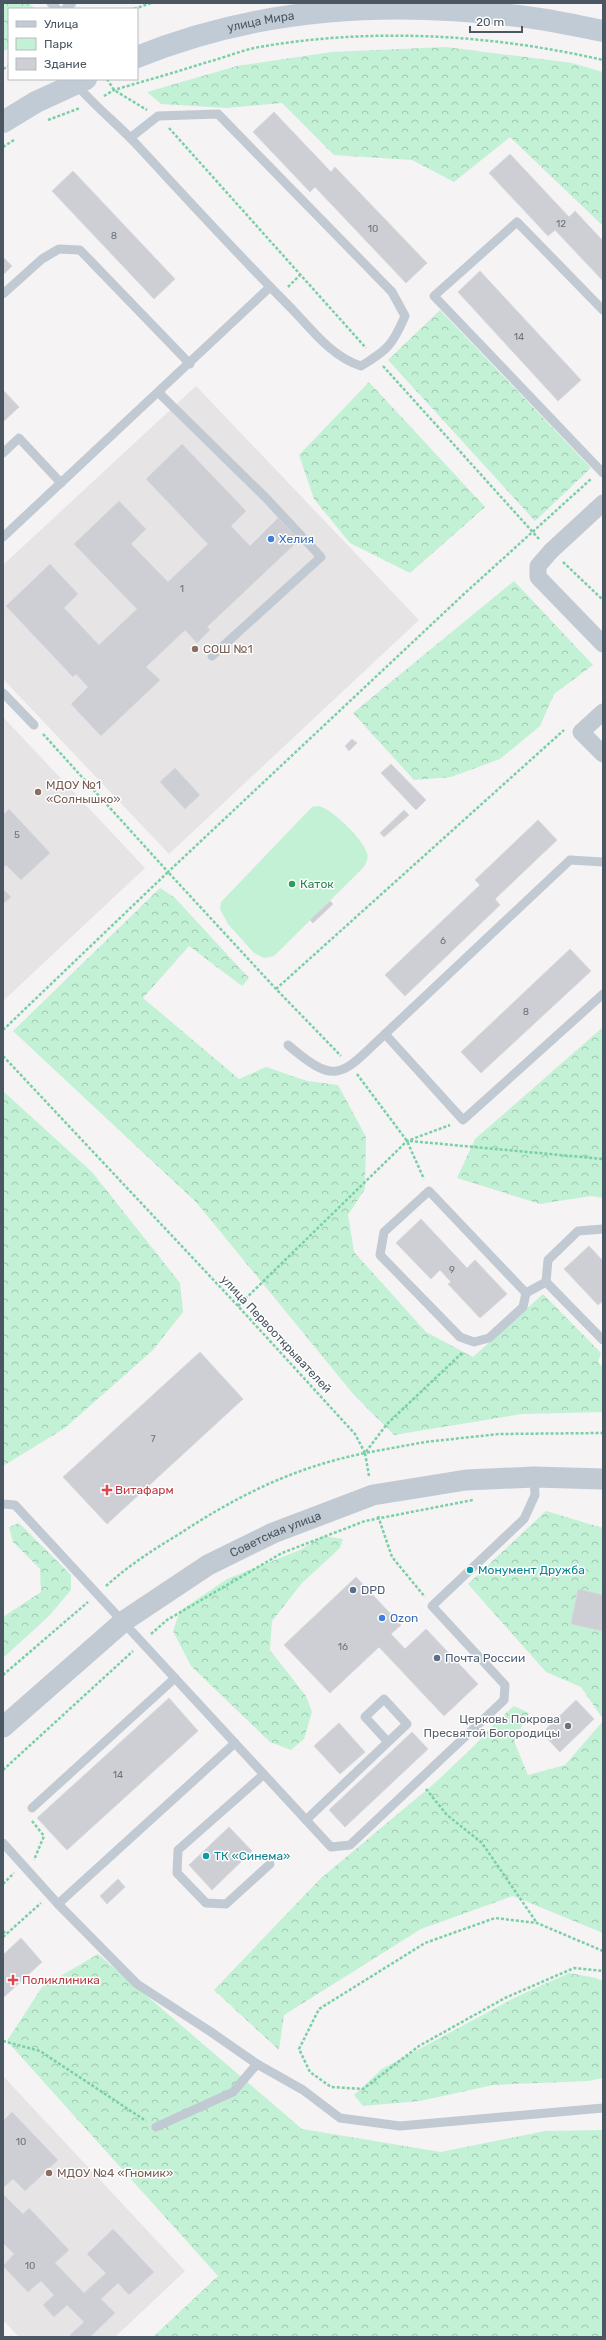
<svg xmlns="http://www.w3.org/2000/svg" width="606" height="2340" font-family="Rubik,sans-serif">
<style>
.education{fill:#e6e4e5}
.forest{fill:url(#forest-crowns)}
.park{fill:#c3f1d5}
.building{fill:#cdcfd5;stroke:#d7d9de}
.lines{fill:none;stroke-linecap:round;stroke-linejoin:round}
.path{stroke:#7ad0a6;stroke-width:2.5;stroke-dasharray:3 2;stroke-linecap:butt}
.service{stroke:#c1cad2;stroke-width:9}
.minor{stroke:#c1cad2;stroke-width:17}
.tertiary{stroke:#c1cad2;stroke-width:21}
.secondary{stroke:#c1cbd6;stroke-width:22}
.shop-dot{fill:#3f7fe0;stroke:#fff;stroke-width:1.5}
.education-dot{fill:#8d6e63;stroke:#fff;stroke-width:1.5}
.leisure-dot{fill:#2e9e5b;stroke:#fff;stroke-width:1.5}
.health-dot{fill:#e0444e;stroke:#fff;stroke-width:1.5}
.culture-dot{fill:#0f9aa8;stroke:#fff;stroke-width:1.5}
.service-dot{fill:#5c6f8a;stroke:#fff;stroke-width:1.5}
.worship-dot{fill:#6b7280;stroke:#fff;stroke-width:1.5}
.labels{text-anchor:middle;stroke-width:3;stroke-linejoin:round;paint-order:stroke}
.number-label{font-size:10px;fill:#6b747e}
.street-label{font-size:12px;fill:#4a5661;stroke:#fff}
.shop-label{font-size:12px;fill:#366cbe;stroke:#fff;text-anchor:start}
.education-label{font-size:12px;fill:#785e54;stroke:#fff;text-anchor:start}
.leisure-label{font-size:12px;fill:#27864d;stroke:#fff;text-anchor:start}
.health-label{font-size:12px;fill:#be3a42;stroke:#fff;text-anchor:start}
.culture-label{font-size:12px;fill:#0d838f;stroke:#fff;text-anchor:start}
.service-label{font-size:12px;fill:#4e5e75;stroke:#fff;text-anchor:start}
.worship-label{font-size:12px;fill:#5b616d;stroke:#fff;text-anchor:end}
</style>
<defs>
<pattern id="forest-crowns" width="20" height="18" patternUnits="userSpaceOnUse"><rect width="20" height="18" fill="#c3f1d5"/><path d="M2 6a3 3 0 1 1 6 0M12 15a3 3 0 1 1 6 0" fill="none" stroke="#a0c6b0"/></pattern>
</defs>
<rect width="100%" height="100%" fill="#f5f3f3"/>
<g class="education">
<polygon points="196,386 419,620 169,854 3,679 3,565"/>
<polygon points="3,717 145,868 3,1001"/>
<polygon points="3,2076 185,2271 115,2337 19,2337 3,2320"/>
</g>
<g class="forest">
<polygon points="3,3 29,3 35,9 9,9 9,48 3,52"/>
<polygon points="446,47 572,63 603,72 603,226 510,137 454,182 412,160 334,155 282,103 227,108 161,104 147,92 237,66 332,52"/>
<polygon points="440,310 591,468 535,521 388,360"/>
<polygon points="369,382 485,507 410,573 350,543 314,499 299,455"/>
<polygon points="514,581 593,665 554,694 540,726 500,759 451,777 414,780 353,713"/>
<polygon points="160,888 174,897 249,978 242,986 189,946 143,998 239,1079 266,1067 307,1081 338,1085 366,1137 365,1189 348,1215 354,1252 426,1332 473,1357 543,1294 601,1353 598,1362 603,1367 603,1412 522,1414 394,1435 354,1395 196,1202 13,1031"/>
<polygon points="603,1027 603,1198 591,1196 540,1204 457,1178 475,1139"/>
<polygon points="3,1091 92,1172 180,1283 183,1312 153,1350 65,1428 3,1466"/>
<polygon points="546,1511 603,1528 603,1719 581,1687 546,1672 468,1584"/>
<polygon points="19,1523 71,1575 71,1590 49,1616 3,1658 3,1617 41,1592 40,1569 13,1542 9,1527"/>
<polygon points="323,1536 343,1539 340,1548 302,1583 272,1621 270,1650 306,1696 312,1712 304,1739 291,1750 270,1742 191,1666 173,1631 180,1611 227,1579 300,1550"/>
<polygon points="514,1706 529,1713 514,1741 528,1775 565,1765 603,1721 603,1933 513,1896 421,1929 284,2015 279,2050 214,1990 320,1879 436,1782 477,1743 497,1721"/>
<polygon points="98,1954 302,2129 441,2152 545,2131 603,2130 603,2337 153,2337 218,2276 7,2041 42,1987"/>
<polygon points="569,1973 596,1978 603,1981 603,2078 588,2081 493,2085 420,2101 363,2106 354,2095 382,2069 514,1998"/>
</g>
<path class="park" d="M319 806C333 810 363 839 367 853 369 858 366 863 363 868L274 956 264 958 254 953 228 924 220 909 221 902 312 807Z"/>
<g class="building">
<polygon points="274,112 331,172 335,167 427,263 406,283 315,187 310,192 253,132"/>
<polygon points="510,154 569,217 575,211 603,241 603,281 555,230 548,236 489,173"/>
<polygon points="73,171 175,279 154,299 52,191"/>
<polygon points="3,257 12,266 3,275"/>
<polygon points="480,271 581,380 558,401 458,292"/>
<polygon points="3,390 19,407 3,422"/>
<polygon points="182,444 246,511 231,526 250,546 278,518 299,540 207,627 210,630 197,643 185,630 146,667 160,680 101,736 71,704 88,687 76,674 73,677 6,606 50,564 78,594 64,608 99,645 137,609 74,544 119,501 146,529 131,544 168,582 208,544 146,479"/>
<polygon points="352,739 357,743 349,751 345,746"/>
<polygon points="391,764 426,800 416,810 381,773"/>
<polygon points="175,768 200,795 185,809 160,782"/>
<polygon points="9,809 50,853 21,880 6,865 3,868 3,815"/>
<polygon points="404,810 409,815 384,837 380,833"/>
<polygon points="538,820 557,840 495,899 500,905 405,996 385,975 480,885 475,880"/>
<polygon points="3,889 11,897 3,904"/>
<polygon points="330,901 333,904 313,923 310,920"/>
<polygon points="570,949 591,971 481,1073 461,1052"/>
<polygon points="421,1219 467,1268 475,1260 507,1294 480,1318 448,1284 451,1282 440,1270 431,1279 396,1243"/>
<polygon points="589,1246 603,1261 603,1301 598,1305 564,1269"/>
<polygon points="200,1352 243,1399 107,1524 63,1477"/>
<polygon points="356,1577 401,1625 391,1634 405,1649 426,1629 478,1684 444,1716 379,1647 330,1693 284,1645"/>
<polygon points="578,1589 603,1595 602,1631 571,1624"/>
<polygon points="169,1698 198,1731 67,1850 37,1818"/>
<polygon points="576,1700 594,1719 560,1752 542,1733"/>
<polygon points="339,1723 365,1752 340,1774 314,1746"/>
<polygon points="412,1732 428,1749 345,1827 329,1810"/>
<polygon points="229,1827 252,1851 212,1890 189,1865"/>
<polygon points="118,1879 125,1887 107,1904 100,1896"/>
<polygon points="21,1938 42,1962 3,1998 3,1955"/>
<polygon points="12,2112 58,2160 25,2191 13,2179 3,2188 3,2121"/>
<polygon points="3,2194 23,2214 29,2208 69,2250 55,2263 84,2293 106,2273 87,2254 113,2229 154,2272 129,2295 118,2283 101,2299 115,2313 90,2337 71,2337 70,2335 84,2322 67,2305 54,2317 43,2305 54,2295 41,2281 28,2292 3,2266 14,2254 3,2243"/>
</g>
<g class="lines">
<g class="path">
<polyline points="134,9 151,3"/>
<polyline points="3,69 9,66"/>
<polyline points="107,79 114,90 147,110"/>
<path d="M104 96 114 90C144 81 174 73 204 63 220 59 237 52 254 48 368 27 490 34 603 60"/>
<polyline points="48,120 80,108"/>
<polyline points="169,128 366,348"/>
<polyline points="3,147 14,140"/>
<polyline points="288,287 301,274"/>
<polyline points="383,366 539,539"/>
<polyline points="563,562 603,600"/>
<polyline points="43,734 168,872 465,593 591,479"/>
<polyline points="276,989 564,730"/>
<polyline points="3,1030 168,872 276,989 341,1056"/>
<polyline points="3,1056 238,1306 355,1434 365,1453 425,1442 499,1434 603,1433"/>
<polyline points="357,1074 407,1141 424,1179"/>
<polyline points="410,1141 603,1159"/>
<polyline points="238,1306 407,1141 450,1125"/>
<polyline points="369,1476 365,1453 387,1424 463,1352"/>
<polyline points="378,1516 392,1557 425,1597"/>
<path d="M106 1586C128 1566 151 1551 176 1536 237 1496 292 1468 365 1453"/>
<polyline points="151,1634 167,1620 282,1553 365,1521 473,1500"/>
<polyline points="3,1675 88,1602"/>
<polyline points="3,1770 133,1651"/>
<polyline points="426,1789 447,1815 482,1843 537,1923"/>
<polyline points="32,1821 44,1836 34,1860"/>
<polyline points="3,1884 14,1873"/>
<polyline points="3,1931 6,1934"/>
<polyline points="3,1937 41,1903"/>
<polyline points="603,1951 537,1923 495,1918 425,1943 319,2009 299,2049 310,2072 331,2087 363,2089 419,2046 505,1998 574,1968 603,1971"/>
<polyline points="3,2041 40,2051 146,2121"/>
</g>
<g class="service">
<polyline points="51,3 57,9"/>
<polyline points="65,9 72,3"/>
<path d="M76 84C95 107 118 124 138 146 189 201 239 256 292 309 312 330 332 357 361 366 388 350 393 344 405 316L392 292 218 114 158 116 130 138"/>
<polyline points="3,294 42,259 59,249 80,250 190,364"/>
<polyline points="603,310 517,222 434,296 603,473"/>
<polyline points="159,393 266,498 321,557 212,656"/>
<polyline points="3,453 19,438 61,483"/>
<polyline points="3,537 270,287"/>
<polyline points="3,693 34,725"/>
<polyline points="603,862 570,860 385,1034 463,1120 603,994"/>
<path d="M288 1045C338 1088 342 1074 385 1034"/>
<polygon points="429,1191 526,1293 523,1307 489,1338 474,1342 460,1337 380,1255 384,1232"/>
<polyline points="546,1282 548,1260 578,1231 603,1229"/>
<polyline points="526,1293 546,1282 603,1340"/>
<polyline points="3,1504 15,1505 331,1847 350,1845 504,1700 505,1685 432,1606 524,1519 535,1495 534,1477"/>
<polyline points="263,1775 178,1850 177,1873 206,1903 226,1904 270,1864"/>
<polyline points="32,1808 175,1678"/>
<polyline points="306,1820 407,1724 384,1699 365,1717 388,1742"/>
<polyline points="3,1843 58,1904 137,1984 211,2032 257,2064 303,2090 340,2118 400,2126 603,2108"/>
<polyline points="58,1904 235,1743"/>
<polyline points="156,2127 233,2092 257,2064"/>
</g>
<g class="minor">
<polyline points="603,503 551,551 538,566 538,577 603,644"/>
<polyline points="603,712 581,732 603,754"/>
</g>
<path class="tertiary" id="s1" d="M3 1727 124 1621 208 1565 273 1533 373 1495 466 1480 534 1477 603 1479"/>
<g class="secondary">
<path id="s2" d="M137 57C263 6 392 0 526 17 552 20 577 26 603 31"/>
<polyline points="3,122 36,102 86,79"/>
</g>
</g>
<g class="shop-dot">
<circle cx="271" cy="539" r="4"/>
<circle cx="382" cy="1618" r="4"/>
</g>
<g class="education-dot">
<circle cx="195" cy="649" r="4"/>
<circle cx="38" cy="792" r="4"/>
<circle cx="49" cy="2173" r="4"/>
</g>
<circle class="leisure-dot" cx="292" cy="884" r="4"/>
<g class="health-dot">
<path d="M105 1484h4v4h4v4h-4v4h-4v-4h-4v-4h4z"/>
<path d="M11 1974h4v4h4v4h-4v4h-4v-4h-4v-4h4z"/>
</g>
<g class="culture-dot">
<circle cx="470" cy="1570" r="4"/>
<circle cx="206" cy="1856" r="4"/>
</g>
<g class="service-dot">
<circle cx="353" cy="1590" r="4"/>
<circle cx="437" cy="1658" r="4"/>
</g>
<circle class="worship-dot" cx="568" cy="1726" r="4"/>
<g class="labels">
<g class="number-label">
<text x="561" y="227">12</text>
<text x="373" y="232">10</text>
<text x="114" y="239">8</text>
<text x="519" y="340">14</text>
<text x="182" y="592">1</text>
<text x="17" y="838">5</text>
<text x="443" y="944">6</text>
<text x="526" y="1015">8</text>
<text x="452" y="1273">9</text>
<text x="153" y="1442">7</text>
<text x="343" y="1650">16</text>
<text x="118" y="1778">14</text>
<text x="21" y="2145">10</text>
<text x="30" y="2269">10</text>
</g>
<g class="street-label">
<text dy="4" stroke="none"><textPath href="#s2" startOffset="129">улица Мира</textPath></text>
<text transform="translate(276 1334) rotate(47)" y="4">улица Первооткрывателей</text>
<text dy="4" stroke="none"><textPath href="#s1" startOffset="336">Советская улица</textPath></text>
</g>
<g class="shop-label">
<text x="279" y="543">Хелия</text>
<text x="390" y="1622">Ozon</text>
</g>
<g class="education-label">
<text x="203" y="653">СОШ №1</text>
<text x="46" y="789">МДОУ №1<tspan x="46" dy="14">«Солнышко»</tspan></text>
<text x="57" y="2177">МДОУ №4 «Гномик»</text>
</g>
<g class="leisure-label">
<text x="300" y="888">Каток</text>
</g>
<g class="health-label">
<text x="115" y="1494">Витафарм</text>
<text x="22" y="1984">Поликлиника</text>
</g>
<g class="culture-label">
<text x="478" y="1574">Монумент Дружба</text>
<text x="214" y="1860">ТК «Синема»</text>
</g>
<g class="service-label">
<text x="361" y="1594">DPD</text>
<text x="445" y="1662">Почта России</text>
</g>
<g class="worship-label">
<text x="560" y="1723">Церковь Покрова<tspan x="560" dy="14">Пресвятой Богородицы</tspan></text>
</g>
</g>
<rect width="606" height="2340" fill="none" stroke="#4a5661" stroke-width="8"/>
<rect x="8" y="8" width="130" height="72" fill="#ffffff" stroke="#b7bbc0"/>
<rect x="16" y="21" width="20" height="6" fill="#c1cbd6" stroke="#b7bbc0"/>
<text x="44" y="28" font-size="12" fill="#4a5661">Улица</text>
<rect x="16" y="38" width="20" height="12" fill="#c3f1d5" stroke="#b7bbc0"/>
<text x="44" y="48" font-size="12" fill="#4a5661">Парк</text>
<rect x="16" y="58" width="20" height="12" fill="#cdcfd5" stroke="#b7bbc0"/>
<text x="44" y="68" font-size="12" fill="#4a5661">Здание</text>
<path d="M470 26v6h52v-6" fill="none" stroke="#4a5661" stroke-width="2"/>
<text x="476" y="26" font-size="12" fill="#4a5661" stroke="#ffffff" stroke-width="3" paint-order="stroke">20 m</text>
</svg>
